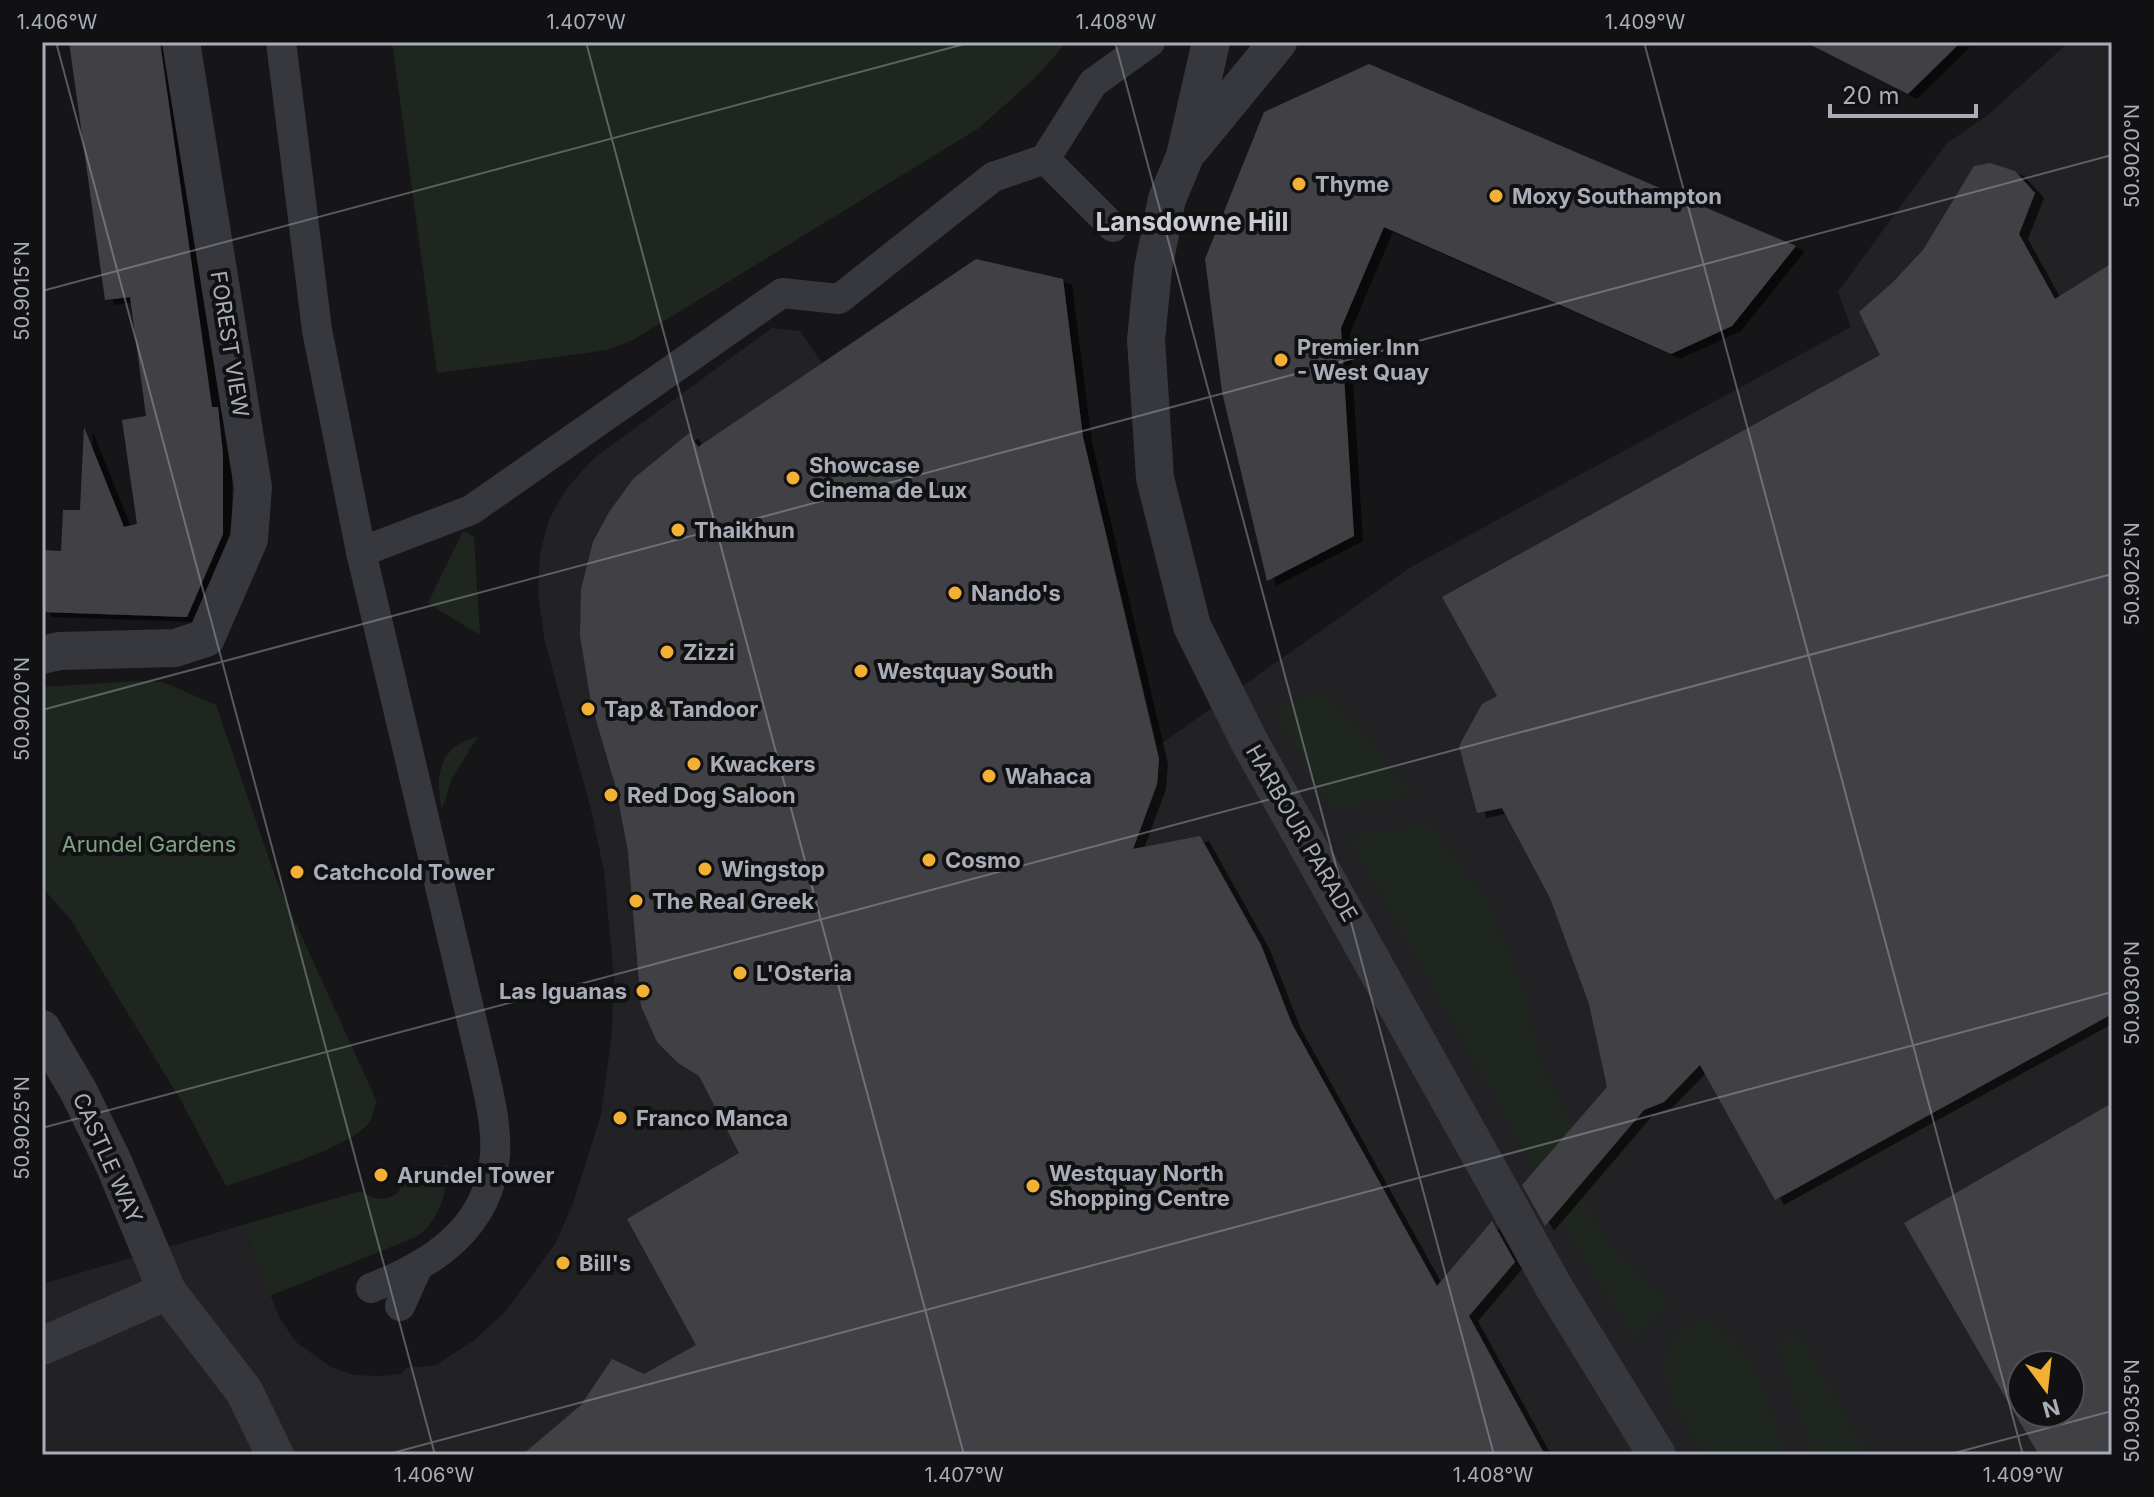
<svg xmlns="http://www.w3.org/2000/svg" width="2154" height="1497" font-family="Inter,sans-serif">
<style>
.built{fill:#222225;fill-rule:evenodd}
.green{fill:#1e261f}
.building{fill:#404145;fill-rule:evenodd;filter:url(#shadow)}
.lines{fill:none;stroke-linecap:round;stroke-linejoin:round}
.pedestrian{stroke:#37383d;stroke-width:30}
.minor{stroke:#37383d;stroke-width:38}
.ticks{fill:none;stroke:#a8adb8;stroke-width:2;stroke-opacity:0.45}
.poi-dot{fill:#f2b134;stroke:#111113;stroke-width:3}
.labels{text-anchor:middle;stroke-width:8;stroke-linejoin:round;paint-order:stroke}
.poi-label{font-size:22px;font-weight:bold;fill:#a8adb8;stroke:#111113;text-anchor:start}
.street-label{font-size:22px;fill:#a8adb8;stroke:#111113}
.park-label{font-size:22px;fill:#7fa381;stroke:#111113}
.quarter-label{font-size:26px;font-weight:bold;fill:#c9ccd4;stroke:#111113}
.neatline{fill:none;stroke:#a8adb8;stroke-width:3}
.ticks-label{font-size:20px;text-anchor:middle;fill:#a8adb8}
</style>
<defs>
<filter id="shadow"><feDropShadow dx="9" dy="5" stdDeviation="0" flood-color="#0009"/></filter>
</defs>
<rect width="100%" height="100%" fill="#161618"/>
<path class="built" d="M2069 42H2112V1455H42V1284L243 1225 279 1317 296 1342 331 1367 354 1375 382 1376 401 1374 406 1368 436 1365 473 1341 505 1312 555 1244 572 1206 601 1115 612 1033 614 977 604 872 592 813 545 642 538 594 540 554 549 519 567 488 594 458 772 328 800 331 822 363 976 259 1063 279 1083 437 1158 746 1411 567 1851 327 1838 292 1946 144 1989 114ZM2022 1365H2070V1413H2022Z"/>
<g class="green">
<polygon points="392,42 1067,42 1033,80 979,128 633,340 608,350 437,373"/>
<polygon points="463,531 474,537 480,635 428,603"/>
<path d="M138 681 163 682 216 705 277 882 377 1102C373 1109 373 1119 368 1124 349 1148 258 1175 226 1186L183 1104 71 920 42 887V687Z"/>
<polygon points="1321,690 1376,748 1411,795 1332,810 1274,710"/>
<path d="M478 736 452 778 442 809C434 774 440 746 478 736Z"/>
<polygon points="1429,823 1488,901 1526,995 1540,1063 1574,1126 1535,1170 1349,838"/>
<path d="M448 1165C447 1192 440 1219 418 1236L270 1296 243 1225 361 1191C379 1205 404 1200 404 1174L423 1176Z"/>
<polygon points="1577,1189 1613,1251 1671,1301 1634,1339 1556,1213"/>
<path d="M1704 1320C1757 1343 1771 1403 1784 1455H1705C1680 1414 1655 1387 1671 1337Z"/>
<polygon points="1798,1332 1868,1455 1812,1455 1777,1343"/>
</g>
<g class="building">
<polygon points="69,42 160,42 212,407 218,407 223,454 223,534 187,617 42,612 42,550 61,551 63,510 80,510 84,427 124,527 137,524 122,420 146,416 130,297 105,300"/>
<polygon points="1805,42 1961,42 1908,94"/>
<polygon points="1369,64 1796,246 1732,326 1671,354 1384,227 1341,328 1354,536 1267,581 1222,392 1205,259 1264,112"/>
<polygon points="1990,163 2015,171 2035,193 2019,234 2055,299 2112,263 2112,1014 1775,1200 1700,1065 1664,1102 1644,1110 1545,1226 1522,1185 1607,1087 1589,1004 1550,898 1502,808 1477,813 1459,746 1482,704 1497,696 1442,597 1880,355 1859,312 1892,283 1923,250 1974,166"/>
<polygon points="976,259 1063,279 1083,437 1159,759 1157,784 1133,849 1200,836 1261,945 1292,1024 1437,1286 1492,1221 1515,1262 1469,1316 1545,1455 522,1455 581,1405 612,1359 644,1374 696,1345 627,1219 739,1153 699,1076 678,1063 657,1042 641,1006 628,852 616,788 591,703 580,636 581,589 593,542 609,512 633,479 689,433 698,447"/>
<path d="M2112 1103V1455H2039L1904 1223ZM2022 1365H2070V1413H2022Z"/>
</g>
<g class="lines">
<g class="pedestrian">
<path d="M281 42 317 330 361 552 483 1068C489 1095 497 1126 495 1155 489 1228 433 1264 371 1288"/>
<polyline points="1045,159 1093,83 1150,42"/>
<polyline points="361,552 471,510 782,293 839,299 993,177 1045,159 1113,227"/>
<polyline points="400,1306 416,1271"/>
</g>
<g class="minor">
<polyline points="1211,42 1185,156 1167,199 1153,269 1146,340 1155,478 1192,626 1249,741 1555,1289 1657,1455"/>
<polyline points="1191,148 1278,42"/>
<polyline points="42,655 59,651 175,648 206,638 249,539 253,487 181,42"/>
<polyline points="42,1029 79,1092 114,1164 167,1291 244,1391 275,1455"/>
<polyline points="42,1346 167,1291"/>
</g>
</g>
<path class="ticks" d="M56 42 435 1455M586 42 964 1455M1115 42 1494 1455M1644 42 2023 1455M42 291 972 42M42 710 2112 155M42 1128 2112 574M385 1455 2112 992M1947 1455 2112 1411"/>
<g class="poi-dot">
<circle cx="1299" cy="184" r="8"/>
<circle cx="1496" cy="196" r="8"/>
<circle cx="1281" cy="360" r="8"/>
<circle cx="793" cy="478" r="8"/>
<circle cx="678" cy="530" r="8"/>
<circle cx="955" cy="593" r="8"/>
<circle cx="667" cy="652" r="8"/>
<circle cx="861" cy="671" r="8"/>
<circle cx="588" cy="709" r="8"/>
<circle cx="694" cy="764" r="8"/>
<circle cx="989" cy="776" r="8"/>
<circle cx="611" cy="795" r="8"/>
<circle cx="929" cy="860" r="8"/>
<circle cx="705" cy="869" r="8"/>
<circle cx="297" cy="872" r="8"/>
<circle cx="636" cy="901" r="8"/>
<circle cx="740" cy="973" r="8"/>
<circle cx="643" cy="991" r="8"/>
<circle cx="620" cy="1118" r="8"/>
<circle cx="381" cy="1175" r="8"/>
<circle cx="1033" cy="1186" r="8"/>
<circle cx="563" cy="1263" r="8"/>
</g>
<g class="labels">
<g class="poi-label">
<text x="1315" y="192">Thyme</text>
<text x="1512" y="204">Moxy Southampton</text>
<text x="1297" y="355">Premier Inn<tspan x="1297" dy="25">- West Quay</tspan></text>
<text x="809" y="473">Showcase<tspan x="809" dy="25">Cinema de Lux</tspan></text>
<text x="694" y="538">Thaikhun</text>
<text x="971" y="601">Nando's</text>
<text x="683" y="660">Zizzi</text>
<text x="877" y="679">Westquay South</text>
<text x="604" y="717">Tap &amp; Tandoor</text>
<text x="710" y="772">Kwackers</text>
<text x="1005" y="784">Wahaca</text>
<text x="627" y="803">Red Dog Saloon</text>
<text x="945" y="868">Cosmo</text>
<text x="721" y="877">Wingstop</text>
<text x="313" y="880">Catchcold Tower</text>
<text x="652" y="909">The Real Greek</text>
<text x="756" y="981">L'Osteria</text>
<text x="627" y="999" text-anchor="end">Las Iguanas</text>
<text x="636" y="1126">Franco Manca</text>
<text x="1049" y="1181">Westquay North<tspan x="1049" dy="25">Shopping Centre</tspan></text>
<text x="397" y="1183">Arundel Tower</text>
<text x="579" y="1271">Bill's</text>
</g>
<g class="street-label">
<text transform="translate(230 344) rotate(81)" y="8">FOREST VIEW</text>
<text transform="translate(1302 833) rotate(60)" y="8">HARBOUR PARADE</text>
<text transform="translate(108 1158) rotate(66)" y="8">CASTLE WAY</text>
</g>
<g class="park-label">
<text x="149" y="852">Arundel Gardens</text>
</g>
<g class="quarter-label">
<text x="1192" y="231">Lansdowne Hill</text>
</g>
</g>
<rect width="2154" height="1497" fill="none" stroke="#111113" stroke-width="88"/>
<g transform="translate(2046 1389) rotate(165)"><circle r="38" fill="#111113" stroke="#4d4f55" stroke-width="2"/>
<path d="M0-6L14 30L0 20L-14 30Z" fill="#f2b134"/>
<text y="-12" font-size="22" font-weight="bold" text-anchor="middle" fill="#a8adb8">N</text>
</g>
<path d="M1830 104v12h146v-12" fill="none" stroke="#a8adb8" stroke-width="4"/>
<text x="1842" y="104" font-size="24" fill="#a8adb8" stroke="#111113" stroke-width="6" paint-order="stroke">20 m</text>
<rect x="44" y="44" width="2066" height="1409" class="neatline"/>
<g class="ticks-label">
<text x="57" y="29">1.406°W</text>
<text x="586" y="29">1.407°W</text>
<text x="1116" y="29">1.408°W</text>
<text x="1645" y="29">1.409°W</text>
<text transform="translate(2132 156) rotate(-90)" y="7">50.9020°N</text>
<text transform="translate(22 291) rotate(-90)" y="7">50.9015°N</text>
<text transform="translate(2132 574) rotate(-90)" y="7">50.9025°N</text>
<text transform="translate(22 709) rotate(-90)" y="7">50.9020°N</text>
<text transform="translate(2132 993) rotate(-90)" y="7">50.9030°N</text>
<text transform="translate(22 1128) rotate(-90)" y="7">50.9025°N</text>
<text transform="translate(2132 1411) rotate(-90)" y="7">50.9035°N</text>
<text x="434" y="1482">1.406°W</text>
<text x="964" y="1482">1.407°W</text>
<text x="1493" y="1482">1.408°W</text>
<text x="2023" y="1482">1.409°W</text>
</g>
</svg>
